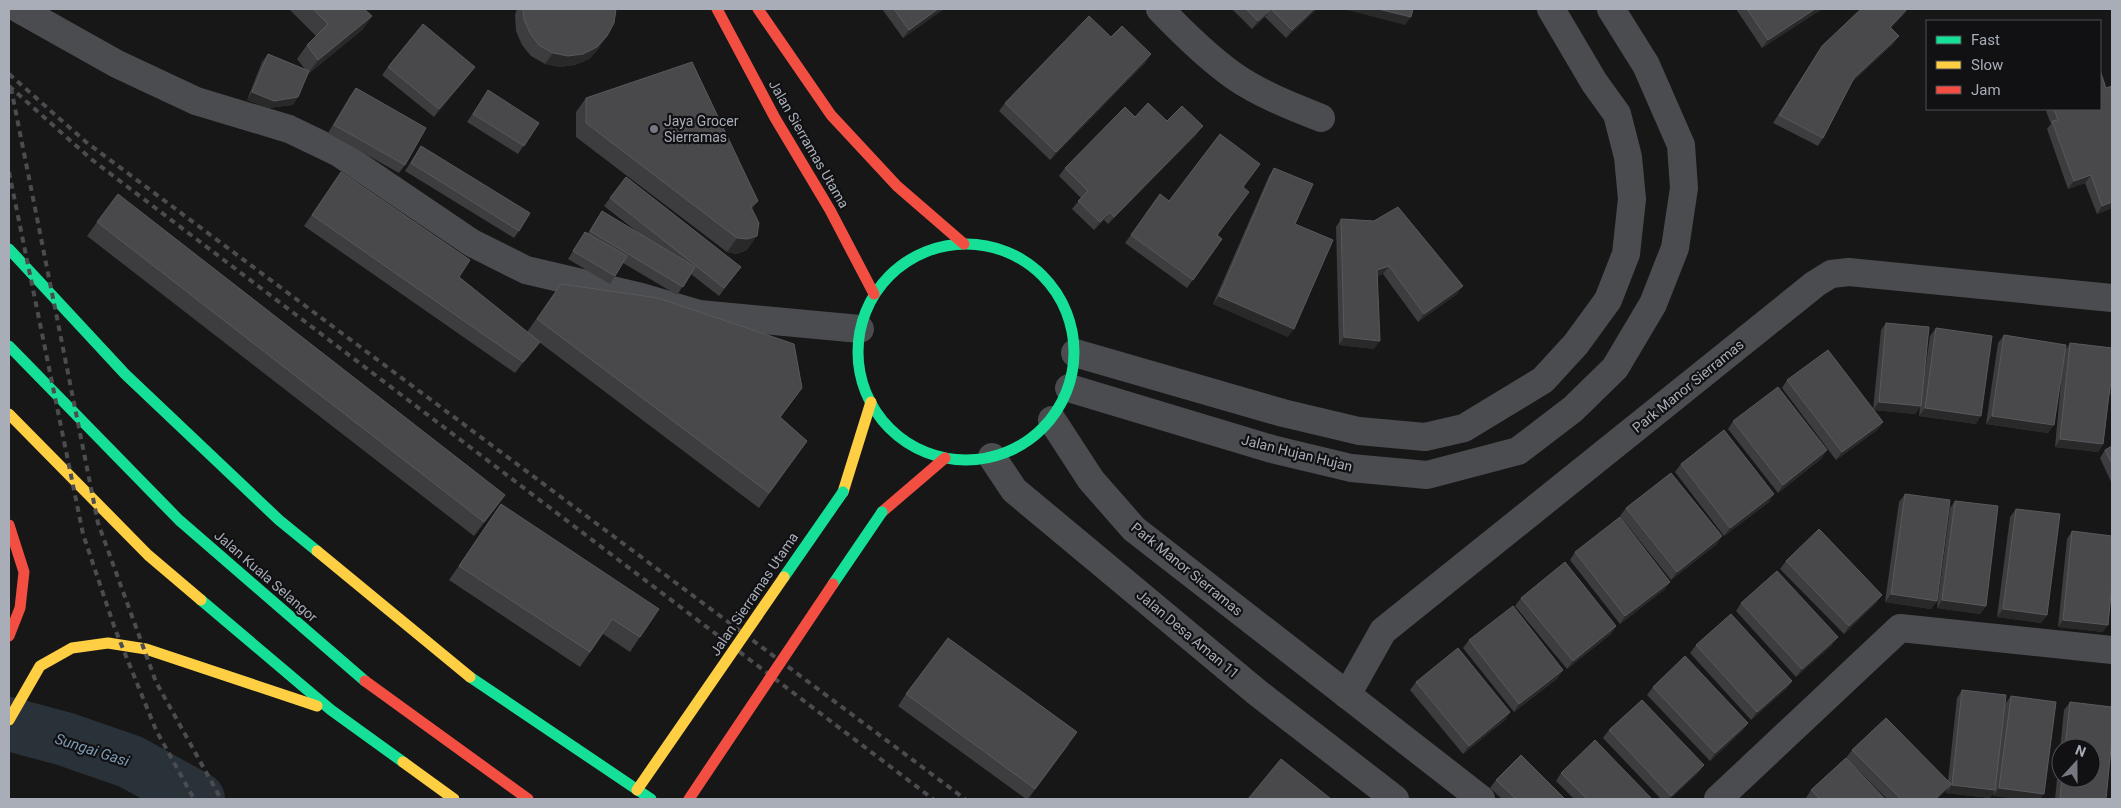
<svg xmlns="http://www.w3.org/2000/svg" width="2121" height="808" font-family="Roboto,sans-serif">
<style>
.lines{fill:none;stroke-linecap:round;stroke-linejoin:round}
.river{stroke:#2a3239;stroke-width:54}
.street{stroke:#4b4c50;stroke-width:28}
.fast{stroke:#16e098;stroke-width:11}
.slow{stroke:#ffcf43;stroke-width:11}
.jam{stroke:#f24e42;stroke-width:11}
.rail{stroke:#4b4c4f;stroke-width:4;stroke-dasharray:6 5;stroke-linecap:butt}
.fast-bridge{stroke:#16e098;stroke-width:11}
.slow-bridge{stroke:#ffcf43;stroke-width:11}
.jam-bridge{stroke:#f24e42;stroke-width:11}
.wall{fill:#3d3d3f;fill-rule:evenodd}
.shaded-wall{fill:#29292a}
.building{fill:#49494c;stroke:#58595d}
.poi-dot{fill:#757880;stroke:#111113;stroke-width:2}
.labels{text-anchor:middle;stroke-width:4.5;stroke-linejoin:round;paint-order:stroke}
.poi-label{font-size:14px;fill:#a8adb8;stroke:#111113;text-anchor:start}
.street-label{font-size:14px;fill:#a8adb8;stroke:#111113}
.water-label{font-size:15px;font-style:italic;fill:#7f9bb3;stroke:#111113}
</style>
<rect width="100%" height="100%" fill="#171717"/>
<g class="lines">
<polyline class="river" points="9,724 65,739 131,762 198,799"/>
<g class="street">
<polyline points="19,9 117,64 196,101 289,129 339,153 472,243 526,270 641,297 699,314 860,329"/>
<path d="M1160 9C1183 33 1206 56 1234 76 1260 94 1291 106 1321 118"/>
<polyline points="1075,353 1283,413 1359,431 1425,437 1464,428 1543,380 1576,344 1608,300 1626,254 1632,199 1628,157 1617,114 1594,82 1551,9"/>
<polyline points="1069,388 1272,449 1351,468 1427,475 1518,451 1573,409 1615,368 1653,304 1675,248 1684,188 1681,145 1646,65 1611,9"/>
<polyline points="1052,420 1091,480 1134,529 1481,799"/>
<polyline points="992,457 1014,490 1259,694 1395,799"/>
<polyline points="1347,695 1383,631 1815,284 1831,274 1849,272 2112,298"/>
<polyline points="1718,799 1900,628 2112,650"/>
</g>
<g class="fast">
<circle cx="966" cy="352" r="108"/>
<polyline points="9,249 125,374 279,520 317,551"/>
<polyline points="9,346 179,520 365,681"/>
<polyline points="201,600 331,710 403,762"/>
<polyline points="470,677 651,799"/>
</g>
<g class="slow">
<polyline points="9,414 148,555 201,600"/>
<polyline points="843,492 871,402"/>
<polyline points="317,551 470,677"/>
<polyline points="9,720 40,666 72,648 108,643 146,649 317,706"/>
<polyline points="403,762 454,799"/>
</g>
<g class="jam">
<polyline points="717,9 775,118 830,210 874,294"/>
<polyline points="758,9 831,115 897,186 964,244"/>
<polyline points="882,512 945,458"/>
<polyline points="9,525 24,572 20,608 9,636"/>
<polyline points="365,681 528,799"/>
</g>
<g class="rail">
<polyline points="9,74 86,142 965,799"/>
<polyline points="9,86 91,159 933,799"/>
<polyline points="11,88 98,523 156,682 221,799"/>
<polyline points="9,172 83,534 115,629 156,730 194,799"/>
</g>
<g class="fast-bridge">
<polyline points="784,577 843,492"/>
<polyline points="833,584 882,512"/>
</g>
<polyline class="slow-bridge" points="637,790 784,577"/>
<polyline class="jam-bridge" points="689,799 833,584"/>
</g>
<g class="wall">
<polygon points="289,9 364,9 372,16 362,30 308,74 308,73 293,105 268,108 247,100 262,62 268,54 305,69 297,59 307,45 316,36"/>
<polygon points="517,9 616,9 599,48 589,59 575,65 560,67 545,64 531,56 522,45 516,31 515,15"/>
<polygon points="882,9 944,9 903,38"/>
<polygon points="1232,9 1317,9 1286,38 1265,17 1252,29"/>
<polygon points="1736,9 1822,9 1762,48"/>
<polygon points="1905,13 1891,28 1893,44 1851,83 1823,138 1818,146 1773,123 1822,46"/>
<polygon points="1111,37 1146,62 1050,160 999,111 1005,103"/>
<polygon points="388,67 469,75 434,117 382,75"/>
<polygon points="2112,86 2112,208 2097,214 2085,183 2068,189 2047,129 2051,124 2046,111 2048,109 2100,109 2106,88"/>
<polygon points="356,88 405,165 399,173 328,133 350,96"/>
<polygon points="483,98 539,123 518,154 467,122"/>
<polygon points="586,98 752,209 747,250 737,254 727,252 576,137 576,112"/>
<polygon points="1135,117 1167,121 1197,134 1108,224 1104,220 1094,230 1072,209 1081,198 1059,176 1065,168"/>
<polygon points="421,146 519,231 514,238 405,171"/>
<polygon points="1274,168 1295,224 1288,337 1213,304 1269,176"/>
<polygon points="341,172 459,277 527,332 561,284 802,388 780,418 807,441 759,508 539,342 515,373 304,226"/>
<polygon points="1243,187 1217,235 1222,239 1187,288 1125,243 1160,194 1169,201"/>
<polygon points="610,198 741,267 719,296 691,274 677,295 623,263 610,284 568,259 585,232 588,233 602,211 640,234 604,206"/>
<polygon points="1341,219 1457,294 1418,322 1383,274 1378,276 1374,349 1339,345 1336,227"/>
<polygon points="97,222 495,509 474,536 87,236"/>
<polygon points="1886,323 1922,392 1930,336 1936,328 1976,424 1919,416 1920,407 1915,414 1874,410 1883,422 1877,430 1836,460 1782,388 1787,380 1873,410 1881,330"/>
<polygon points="2004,335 2065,351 2070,343 2112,348 2112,395 2109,395 2103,444 2098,452 2055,447 2063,361 2048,433 1986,424 1998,343"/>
<polygon points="1733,421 1822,458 1778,493 1728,429"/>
<polygon points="2112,446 2112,484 2100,458 2105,450"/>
<polygon points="1681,464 1769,502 1724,536 1675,472"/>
<polygon points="1905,494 1937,601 1931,609 1885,602 1899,502"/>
<polygon points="1955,501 1986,606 1980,614 1937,608 1950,508"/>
<polygon points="501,504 640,637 630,652 603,634 580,667 449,580"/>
<polygon points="1626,508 1717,544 1671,580 1620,516"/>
<polygon points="2016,509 2047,615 2041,623 1997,617 2010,517"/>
<polygon points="2072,531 2103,632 2058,627 2067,539"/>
<polygon points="1575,552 1670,582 1664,590 1620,624 1570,560"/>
<polygon points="1786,561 1882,595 1876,603 1844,634 1780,569"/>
<polygon points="1521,598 1616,626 1611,634 1567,669 1515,606"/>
<polygon points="1741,603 1832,645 1796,677 1736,611"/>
<polygon points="1469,640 1558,678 1514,712 1463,648"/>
<polygon points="1696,645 1792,681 1786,689 1751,720 1690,653"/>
<polygon points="1416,682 1510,712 1505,720 1463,754 1410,690"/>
<polygon points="1653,687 1748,723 1742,731 1710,761 1647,695"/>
<polygon points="1962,690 2001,735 2005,704 2011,696 2044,794 1993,796 1994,792 1990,798 1946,793 1947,789 1937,799 1887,799 1847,759 1885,799 1807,799 1806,798 1811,790 1846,758 1852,750 1948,781 1957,698"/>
<polygon points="906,694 1069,744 1028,799 1026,799 898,706"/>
<path d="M2070 702 2112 707V738L2106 799H2055L2064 710ZM2061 748H2091V778H2061Z"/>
<polygon points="1609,730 1704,765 1698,773 1670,799 1661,799 1603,738"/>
<polygon points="1561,773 1652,799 1574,799 1556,781"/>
<polygon points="1496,780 1565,799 1502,799 1490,788"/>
</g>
<g class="shaded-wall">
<polygon points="938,9 944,9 903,38 909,30"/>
<polygon points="1271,9 1265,17 1252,29 1258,21"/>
<polygon points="1314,9 1317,9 1286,38 1292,30"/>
<polygon points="1348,9 1378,9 1411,17 1405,25 1347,10"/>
<polygon points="1815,9 1822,9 1762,48 1768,40"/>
<polygon points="1907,9 1908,9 1905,13 1884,35 1890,27"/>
<polygon points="372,16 362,30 308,74 318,60"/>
<polygon points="607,36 599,48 589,59 575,65 560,67 545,64 553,53"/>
<polygon points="1899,36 1893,44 1848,86 1854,78"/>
<polygon points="1151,54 1146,62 1050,160 1056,152"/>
<polygon points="475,67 469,75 434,117 439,109"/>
<polygon points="252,92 298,97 293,105 268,108 247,100"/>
<polygon points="1203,126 1197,134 1108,224 1114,217"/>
<polygon points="2091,175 2085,183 2068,189 2074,181"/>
<polygon points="758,201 748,215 751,207"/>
<polygon points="2112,202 2112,208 2097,214 2102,206"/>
<polygon points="1110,212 1104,220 1094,230 1100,222"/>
<polygon points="757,236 747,250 737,254 727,252 737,238"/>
<polygon points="1389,266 1383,274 1372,278 1377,270"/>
<polygon points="1463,286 1457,294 1418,322 1424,314"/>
<polygon points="1219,296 1294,329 1288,337 1213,304"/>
<polygon points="1344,337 1380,341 1374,349 1339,345"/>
<polygon points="540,342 532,353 515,373 523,362"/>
<polygon points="2110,386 2112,386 2112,395 2104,394"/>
<polygon points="1879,402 1921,406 1915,414 1873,410"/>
<polygon points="1925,408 1981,416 1976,424 1919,416"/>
<polygon points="1992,416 2054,425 2048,433 1986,424"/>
<polygon points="1883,422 1877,430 1836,460 1842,452"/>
<polygon points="2060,439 2103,444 2098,452 2055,447"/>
<polygon points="1827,450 1822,458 1778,493 1783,485"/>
<polygon points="1774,494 1769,502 1724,536 1730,528"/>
<polygon points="505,495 495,509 474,536 484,522"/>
<polygon points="1722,536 1717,544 1671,580 1677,572"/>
<polygon points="1670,582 1664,590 1620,624 1625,616"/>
<polygon points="1891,594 1937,601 1931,609 1885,602"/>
<polygon points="1882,595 1876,603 1844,634 1849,626"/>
<polygon points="1942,600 1986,606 1980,614 1937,608"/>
<polygon points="2003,609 2047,615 2041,623 1997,617"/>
<polygon points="2063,620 2108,625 2103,632 2058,627"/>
<polygon points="1616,626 1611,634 1567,669 1573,661"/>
<polygon points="1838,637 1832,645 1796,677 1802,669"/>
<polygon points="1563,670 1558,678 1514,712 1519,704"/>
<polygon points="1792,681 1786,689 1751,720 1757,712"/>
<polygon points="1510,712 1505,720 1463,754 1469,746"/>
<polygon points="1748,723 1742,731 1710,761 1715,753"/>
<polygon points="1704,765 1698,773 1670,799 1668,799 1671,796"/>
<polygon points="1951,784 1945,792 1937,799 1935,799"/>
<polygon points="1952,785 1995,790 1990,798 1946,793"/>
<polygon points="1999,788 2044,794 2040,799 2017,799 1993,796"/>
<polygon points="2060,798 2075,799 2058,799"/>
</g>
<g class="building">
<polygon points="313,9 364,9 372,16 318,60 307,45 328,24"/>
<polygon points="523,9 616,9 614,23 607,36 597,47 583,54 568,56 553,53 539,45 530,33 524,19"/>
<polygon points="894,9 938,9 909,30"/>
<polygon points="1246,9 1314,9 1292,30 1271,9 1258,21"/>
<polygon points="1378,9 1413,9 1411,17"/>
<polygon points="1747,9 1815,9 1768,40"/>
<polygon points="1861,9 1907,9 1890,27 1899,36 1854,78 1823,138 1779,115 1822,46"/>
<polygon points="1089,16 1111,37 1122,26 1151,54 1056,152 1005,103"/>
<polygon points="423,24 475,67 439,109 388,67"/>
<polygon points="268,54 309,71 298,97 274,101 252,92"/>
<polygon points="692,62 758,201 751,207 759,223 757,236 747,239 737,238 586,123 586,98"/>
<polygon points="2100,70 2106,88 2112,86 2112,202 2102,206 2091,175 2074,181 2052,121 2058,120 2054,109 2100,109"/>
<polygon points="356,88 426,128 405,165 334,125"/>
<polygon points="488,90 539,123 524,146 473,114"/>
<polygon points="1148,103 1167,121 1182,106 1203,126 1114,217 1110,212 1100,222 1078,201 1088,191 1065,168 1125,107 1135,117"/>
<polygon points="1220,134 1260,164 1243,187 1249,192 1217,235 1222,239 1193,280 1131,235 1160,194 1169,201"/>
<polygon points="421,146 530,213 519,231 411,163"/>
<polygon points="1274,168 1313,184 1295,224 1333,240 1294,329 1219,296"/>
<polygon points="341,172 470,260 459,277 540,342 523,362 312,215"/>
<polygon points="626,177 741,267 724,288 610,198"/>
<polygon points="118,194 505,495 484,522 97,222"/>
<polygon points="1398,207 1463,286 1424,314 1389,266 1377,270 1380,341 1344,337 1341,219 1374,221"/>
<polygon points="602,211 695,267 683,287 590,231"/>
<polygon points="585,232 627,256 615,276 573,251"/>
<polygon points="561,284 658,298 794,344 802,388 780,417 807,441 769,493 537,319"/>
<polygon points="1886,323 1929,327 1921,406 1879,402"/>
<polygon points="1936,328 1992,336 1981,416 1925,408"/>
<polygon points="2004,335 2066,345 2054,425 1992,416"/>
<polygon points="2070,343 2112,348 2112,386 2110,386 2103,444 2060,439"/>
<polygon points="1828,350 1883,422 1842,452 1787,380"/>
<polygon points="1778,387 1827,450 1783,485 1733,421"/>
<polygon points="1724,430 1774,494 1730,528 1681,464"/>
<polygon points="2112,446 2112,464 2105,450"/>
<polygon points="1671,473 1722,536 1677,572 1626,508"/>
<polygon points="1905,494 1950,500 1937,601 1891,594"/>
<polygon points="1955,501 1998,506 1986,606 1942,600"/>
<polygon points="501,504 659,609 640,637 612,619 590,652 459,566"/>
<polygon points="2016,509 2060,514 2047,615 2003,609"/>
<polygon points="1620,517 1670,582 1625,616 1575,552"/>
<polygon points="1819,529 1882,595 1849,626 1786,561"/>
<polygon points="2072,531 2112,536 2112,584 2108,625 2063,620"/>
<polygon points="1565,562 1616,626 1573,661 1521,598"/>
<polygon points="1777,571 1838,637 1802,669 1741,603"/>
<polygon points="1513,606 1563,670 1519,704 1469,640"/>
<polygon points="1731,614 1792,681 1757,712 1696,645"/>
<polygon points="948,638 1077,732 1035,789 906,694"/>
<polygon points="1458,648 1510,712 1469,746 1416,682"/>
<polygon points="1685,656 1748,723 1715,753 1653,687"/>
<polygon points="1962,690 2006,695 1995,790 1952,785"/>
<polygon points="2011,696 2056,702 2044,794 1999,788"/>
<polygon points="1642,700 1704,765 1671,796 1609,730"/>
<polygon points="2070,702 2112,707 2112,738 2106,799 2075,799 2060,798 2062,778 2091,778 2091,748 2065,748"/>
<polygon points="1886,718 1951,784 1935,799 1901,799 1852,750"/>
<polygon points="1595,740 1652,799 1587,799 1561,773"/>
<polygon points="1521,755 1565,799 1516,799 1496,780"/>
<polygon points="1846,758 1885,799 1820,799 1811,790"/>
<polygon points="1281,759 1331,799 1248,799"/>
</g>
<circle class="poi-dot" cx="654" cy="129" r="5"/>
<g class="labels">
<g class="poi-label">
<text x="664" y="126">Jaya Grocer<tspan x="664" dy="16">Sierramas</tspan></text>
</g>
<g class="street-label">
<text transform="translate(809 144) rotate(60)" y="5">Jalan Sierramas Utama</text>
<text transform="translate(1688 386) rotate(-39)" y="5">Park Manor Sierramas</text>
<text transform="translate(1297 453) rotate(14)" y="5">Jalan Hujan Hujan</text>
<text transform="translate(1187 569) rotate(39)" y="5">Park Manor Sierramas</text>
<text transform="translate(266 576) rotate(41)" y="5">Jalan Kuala Selangor</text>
<text transform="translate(754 594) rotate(-56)" y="5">Jalan Sierramas Utama</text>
<text transform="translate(1188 634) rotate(40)" y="5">Jalan Desa Aman 11</text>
</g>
<g class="water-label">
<text transform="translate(92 750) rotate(18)" y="5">Sungai Gasi</text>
</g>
</g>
<rect width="2121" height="808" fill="none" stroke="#a8adb8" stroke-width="20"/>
<rect x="1926" y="20" width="175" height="90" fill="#111113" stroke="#4d4f55"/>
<rect x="1936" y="36" width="25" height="8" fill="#16e098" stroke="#4d4f55"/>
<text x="1971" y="45" font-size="15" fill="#a8adb8">Fast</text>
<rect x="1936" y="61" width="25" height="8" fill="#ffcf43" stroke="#4d4f55"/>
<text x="1971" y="70" font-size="15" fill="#a8adb8">Slow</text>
<rect x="1936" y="86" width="25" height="8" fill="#f24e42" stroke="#4d4f55"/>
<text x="1971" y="95" font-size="15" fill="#a8adb8">Jam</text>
<g transform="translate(2076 763) rotate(21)"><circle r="24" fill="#111113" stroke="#4d4f55"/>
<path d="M0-4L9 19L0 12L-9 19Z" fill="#757880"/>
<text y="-8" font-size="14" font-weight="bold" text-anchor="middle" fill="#a8adb8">N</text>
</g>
</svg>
